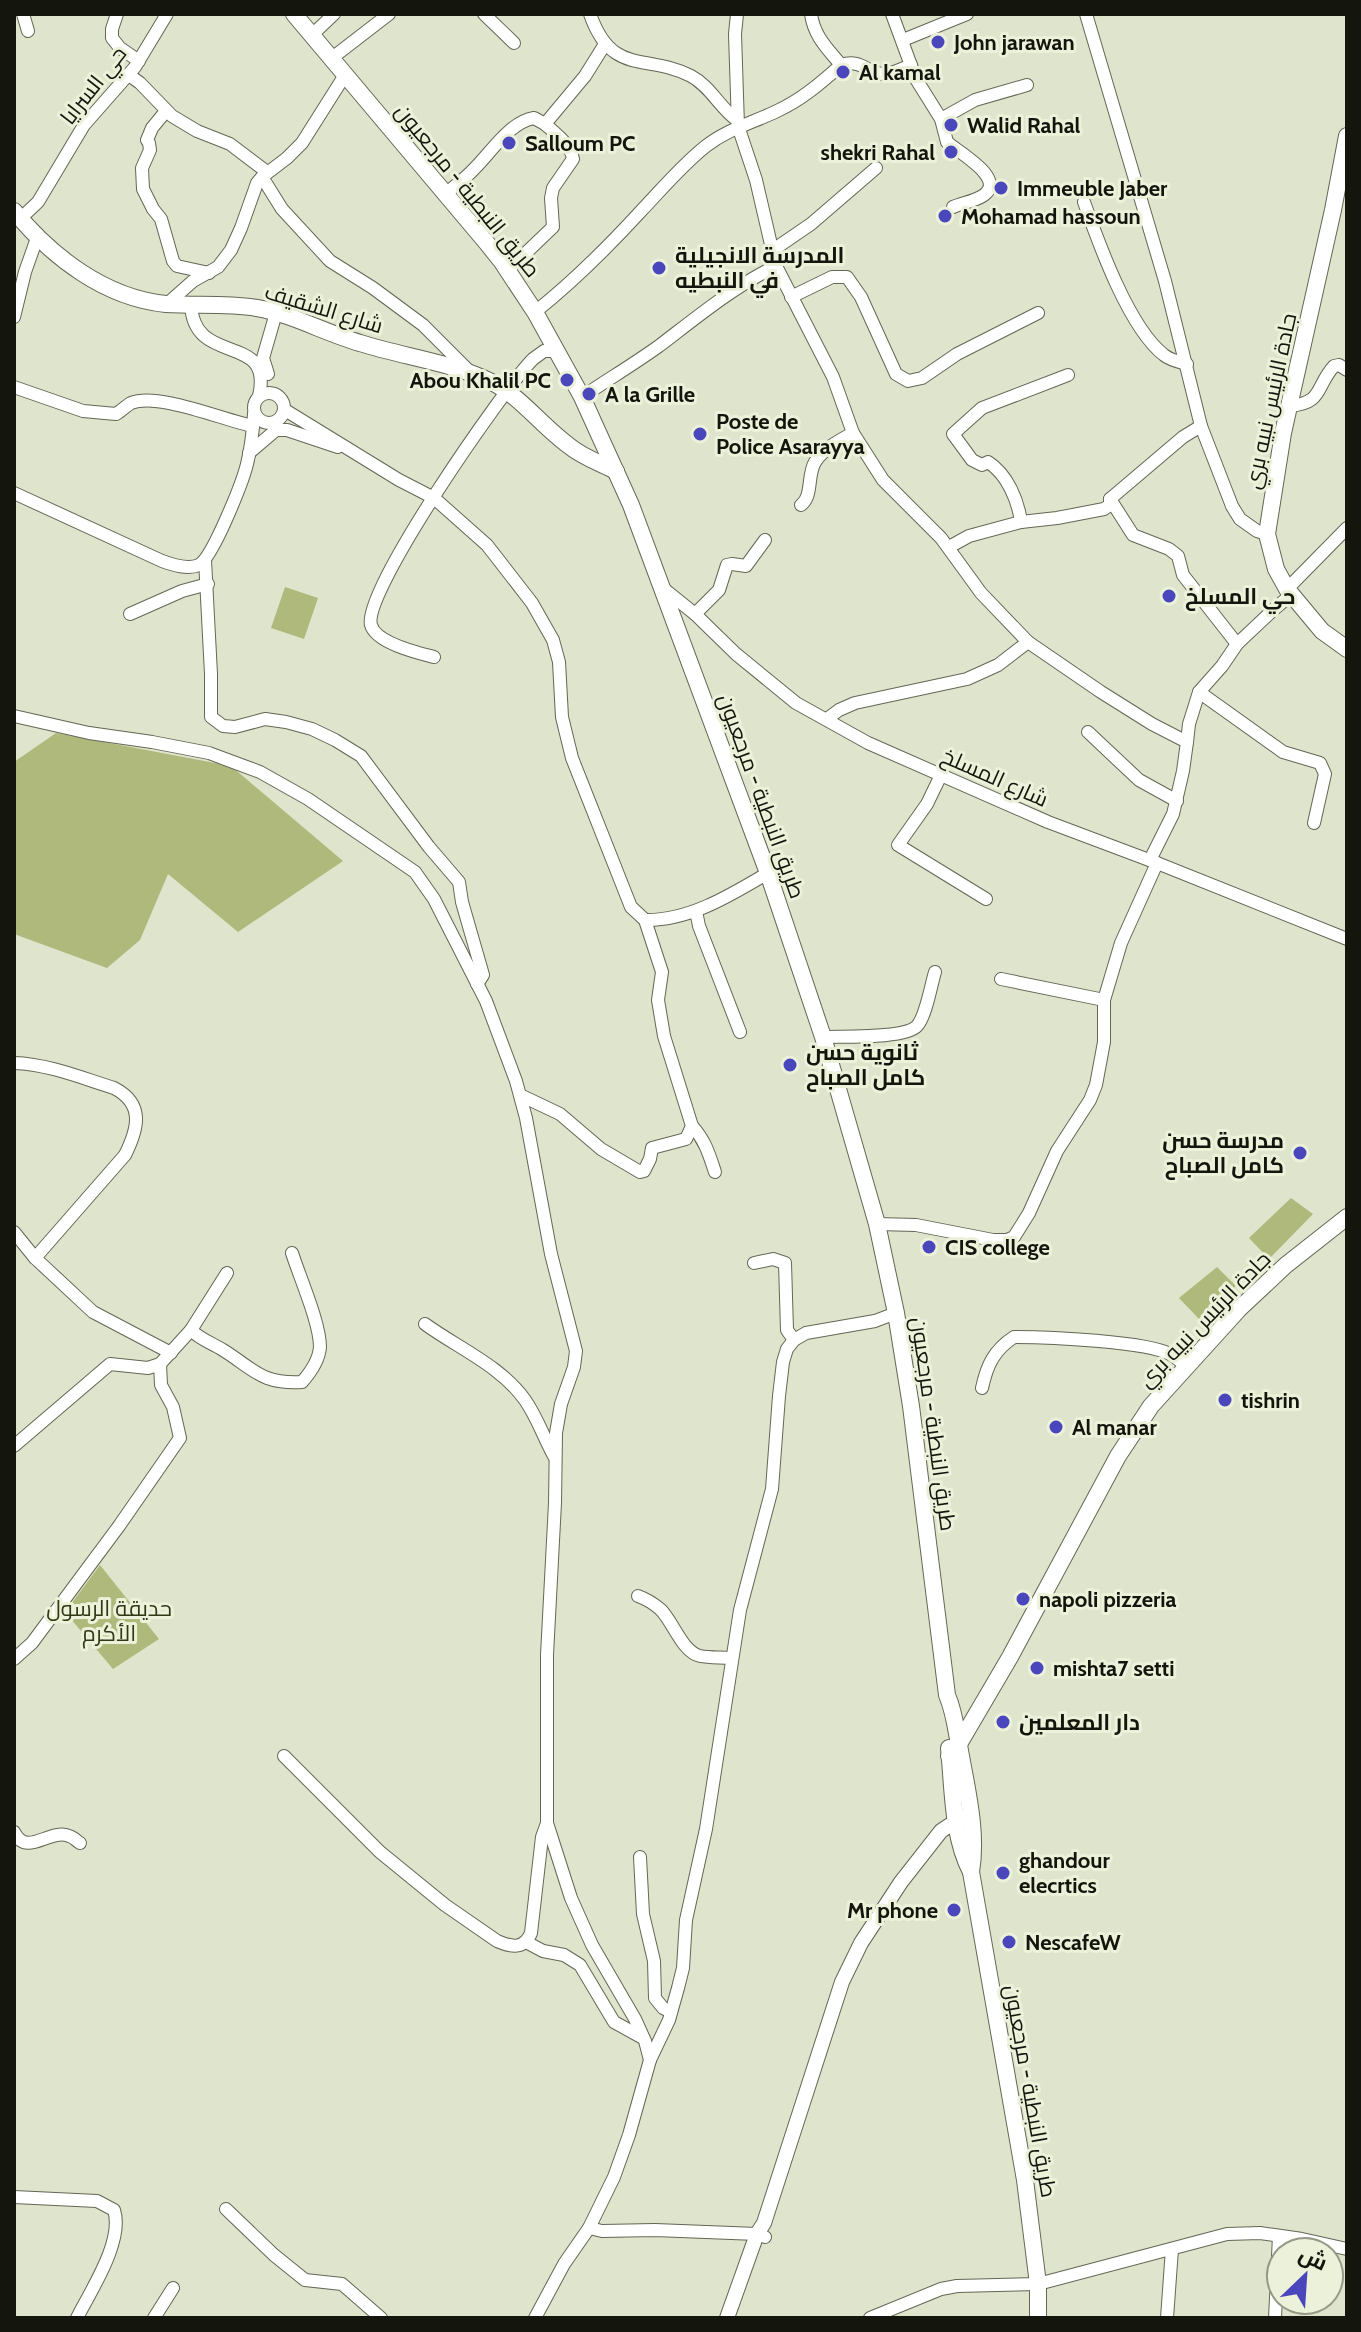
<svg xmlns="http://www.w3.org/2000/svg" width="1361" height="2332" font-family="Cabin,Cairo,sans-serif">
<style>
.green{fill:#afb97c}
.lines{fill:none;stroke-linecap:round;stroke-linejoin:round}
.minor-casing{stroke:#636753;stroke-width:14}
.tertiary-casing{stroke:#636753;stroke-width:16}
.secondary-casing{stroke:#636753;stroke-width:18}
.minor{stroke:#fff;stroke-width:12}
.tertiary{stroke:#fff;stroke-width:14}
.secondary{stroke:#fff;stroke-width:16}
.poi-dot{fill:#4a46bc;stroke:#ecf1da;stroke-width:3}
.labels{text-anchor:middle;stroke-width:6;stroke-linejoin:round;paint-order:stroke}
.poi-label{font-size:22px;font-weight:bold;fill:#14150d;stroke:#ecf1da;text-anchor:start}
.street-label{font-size:22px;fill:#14150d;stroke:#ecf1da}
.park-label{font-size:22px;fill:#323715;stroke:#ecf1da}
</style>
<rect width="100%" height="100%" fill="#dfe4cd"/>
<g class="green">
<polygon points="285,587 318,598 304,639 271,628"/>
<polygon points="56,733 231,766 343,861 238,932 168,874 140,940 107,968 14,934 14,762"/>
<polygon points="1291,1198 1313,1214 1269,1259 1249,1238"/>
<polygon points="1217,1267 1236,1286 1199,1319 1179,1298"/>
<polygon points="100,1565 159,1639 113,1669 65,1612"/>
</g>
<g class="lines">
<defs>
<g id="minor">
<polyline points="23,14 28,31"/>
<polyline points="117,14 112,29 112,38 120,48 139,61"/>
<polyline points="484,14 514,43"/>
<path d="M590 14C612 77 646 53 691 76 710 86 720 108 737 120"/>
<path d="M811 14C814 36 827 48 841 65 863 58 867 75 886 74 894 73 904 68 911 65"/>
<path d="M892 14 916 79 941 119 947 142C956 151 1007 178 984 195 976 201 962 203 953 207"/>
<polyline points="1086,14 1165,281 1201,426 1232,506 1240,519 1257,531 1267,534"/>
<polyline points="312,35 334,14"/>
<polyline points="903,40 967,14"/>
<polyline points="332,58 389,14"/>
<polyline points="129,75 140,83 172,116 197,131 230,144 267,172"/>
<polyline points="166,111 152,128 147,140 149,143 150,150 142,168 143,189 153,209 161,219 173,261 177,266 209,273"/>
<polyline points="941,119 975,100 1027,85"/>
<polyline points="262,177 282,209 330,261 373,288 423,325 470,372"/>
<path d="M445 194C455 186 466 178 475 168 492 151 510 122 534 118L545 124 585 76 605 44"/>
<path d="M1084 202C1099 244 1129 328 1164 355 1170 360 1179 362 1187 364"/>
<polyline points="20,219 38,202 84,125 135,67 167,14"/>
<polyline points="773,250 811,224 876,168"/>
<polyline points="776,266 833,377 853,433 883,480 941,538 981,593 1028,642 1101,692 1152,724 1187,742 1183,771 1173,814 1150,860"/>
<path d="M508 270 553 227 551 198 553 188 573 159C571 145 556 134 545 124"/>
<polyline points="791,297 832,277 847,277 861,297 896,374 908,381 922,378 957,354 1038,313"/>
<polyline points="167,304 193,281 218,267 231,250 241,228 257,183 262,177 287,158 302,143 345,75"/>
<path d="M191 305C194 368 274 331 259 396"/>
<path d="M535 312C574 281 608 247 641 211 662 189 682 165 706 146 728 129 752 123 777 111 801 100 821 83 841 65"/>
<polyline points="14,317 25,272 37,238"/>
<polyline points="268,374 263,358 276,313"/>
<path d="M14 387 83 411 116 414C121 411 126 406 131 403 158 392 223 420 253 426"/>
<circle cx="269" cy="408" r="15"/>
<path d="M582 397C607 380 634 364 659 346 697 317 733 287 776 266L756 180 738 126 735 34 737 14"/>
<path d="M1289 406C1324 403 1315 387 1334 366L1339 365 1347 370"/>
<polyline points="285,410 399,480 434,498 487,545 532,603 553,640 559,662 562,717 572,758 631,907 645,920 662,972 658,1000 664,1036 692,1126 686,1139 652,1148 650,1159 644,1171 640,1172 601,1149 560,1114 520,1095"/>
<polyline points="249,453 276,430 287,430 338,447"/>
<path d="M14 493 162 561C173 565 188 570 199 565 213 557 243 481 247 464 251 448 253 430 254 414"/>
<polyline points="1110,499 1133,535 1169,549 1178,556 1183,575 1237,644"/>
<path d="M801 505C813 496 807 475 815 462 823 449 840 440 853 433"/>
<path d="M1021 522C1018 500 1007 474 988 462L982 465 972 460 953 434 982 408 1068 375"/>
<polyline points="949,547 969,536 1021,522 1057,518 1104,509 1110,505 1110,499 1183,437 1201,426"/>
<polyline points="205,560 211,674 211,717 223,726 235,727 265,719 286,722 312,729 335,740 361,756 429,847 459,882 462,902 483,975 477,984"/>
<polyline points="664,589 695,614 736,654 796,703 868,743 1048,822 1157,863 1347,939"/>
<polyline points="1287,589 1347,528"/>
<polyline points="130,614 182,591 208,584"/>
<polyline points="695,614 719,590 727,565 732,564 746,566 765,540"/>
<path d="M434 657C418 653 376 643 371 625 362 592 504 388 533 359L544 351H555"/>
<polyline points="1199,692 1283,752 1320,763 1325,774 1314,823"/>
<polyline points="14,716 89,733 152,742 209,753 260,772 308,799 415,872 434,899 486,1001 516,1081 526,1118 551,1254 576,1351 574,1367 561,1404 556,1433 555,1503 547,1655 547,1823 571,1898 592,1945 635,2019 645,2041 650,2060"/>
<polyline points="827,719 839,710 855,703 967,679 998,665 1028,642"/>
<polyline points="1088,732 1139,780 1177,801"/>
<polyline points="1187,742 1189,724 1199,692 1222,666 1237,644 1272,611 1292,594"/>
<polyline points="941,775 927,804 898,845 986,899"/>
<polyline points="696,911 699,926 740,1032"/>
<path d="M645 920C689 921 731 895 768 873"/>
<polyline points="1001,979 1104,1000 1121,943 1157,863"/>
<path d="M823 1037C842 1036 905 1039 917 1026 926 1016 931 985 935 972"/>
<path d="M14 1063C48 1064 82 1078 114 1088 145 1104 138 1129 125 1155L35 1258"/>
<path d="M692 1126C705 1140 709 1154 715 1172"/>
<polyline points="877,1224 916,1225 993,1240 1007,1240 1014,1237 1029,1213 1057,1151 1090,1100 1096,1085 1104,1042 1104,1000"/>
<polyline points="14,1232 35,1258 93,1312 171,1353"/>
<polyline points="754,1263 773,1259 785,1263 787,1330 794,1340"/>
<path d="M425 1324C458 1348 501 1366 525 1400 537 1417 544 1438 554 1456"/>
<polyline points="191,1330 227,1273"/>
<path d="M160 1364 191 1330C201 1340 212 1343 223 1350 255 1370 261 1384 302 1382 310 1373 319 1360 320 1347 320 1323 300 1278 292 1253"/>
<path d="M982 1388C987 1365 994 1350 1014 1337 1046 1337 1148 1341 1172 1355 1177 1358 1182 1363 1187 1367"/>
<polyline points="14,1446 110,1364 148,1368 160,1364 161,1385 173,1407 180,1438 119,1526 32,1643 14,1659"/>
<path d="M638 1596C646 1599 653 1603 660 1609 673 1621 682 1652 700 1656 710 1658 721 1657 731 1658"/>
<path d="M284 1756 380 1852 445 1905 497 1941C511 1947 524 1950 531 1933L542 1837 547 1823"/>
<path d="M14 1832C27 1858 49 1828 69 1836 73 1837 77 1841 80 1843"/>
<polyline points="640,1857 643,1914 654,1961 655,1998 663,2008 671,2012"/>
<polyline points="526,1942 543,1951 564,1955 580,1965 614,2022 643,2038"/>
<path d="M14 2197 97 2201 114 2210C124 2241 91 2290 77 2318"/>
<polyline points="226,2209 274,2255 305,2280 342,2284 381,2318"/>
<polyline points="765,2237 757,2234 655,2230 602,2231 589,2228 614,2177 629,2135 650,2060 669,2020 678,1988 683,1968 686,1920 706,1829 740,1610 772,1489 779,1396 783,1362 787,1349 794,1340 806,1333 875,1321 896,1313"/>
<polyline points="154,2318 173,2288"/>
<polyline points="535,2318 564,2264 589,2228"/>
<polyline points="870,2318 941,2289 957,2286 1038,2284 1227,2234 1260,2233 1302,2239 1347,2249"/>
<polyline points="1167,2318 1172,2249"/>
<polyline points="1275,2318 1279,2236"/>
</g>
<polyline id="tertiary" points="727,2318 757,2234 764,2223 842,1982 861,1943 901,1882 941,1831 962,1817"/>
<g id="secondary">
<path d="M294 14 486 242 502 262 535 312 582 397 631 505 768 873 823 1037 877 1224 896 1313 911 1406 947 1695C954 1711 956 1728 959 1745 966 1786 978 1831 971 1872"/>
<polyline points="1347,136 1333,210 1283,433 1267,534 1276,569 1287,589 1322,631 1347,649"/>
<path d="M14 211C52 257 105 298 166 304 196 306 226 303 257 308 292 314 325 333 360 343 401 356 443 361 483 378 518 392 538 423 568 445 582 457 600 463 616 471"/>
<path d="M949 1748C953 1788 952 1836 971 1872L1025 2180 1038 2284V2318"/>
<polyline points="949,1756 959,1744 1010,1657 1118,1456 1151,1406 1239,1309 1286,1265 1347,1217"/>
</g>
</defs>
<use href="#minor" class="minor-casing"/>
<use href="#tertiary" class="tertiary-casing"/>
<use href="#secondary" class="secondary-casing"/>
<use href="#minor" class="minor"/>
<use href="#tertiary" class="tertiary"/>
<use href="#secondary" class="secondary"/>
</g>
<g class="poi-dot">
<circle cx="938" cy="42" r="8"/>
<circle cx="843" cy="72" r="8"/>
<circle cx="951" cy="125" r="8"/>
<circle cx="509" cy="143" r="8"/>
<circle cx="951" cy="152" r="8"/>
<circle cx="1001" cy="188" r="8"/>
<circle cx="945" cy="216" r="8"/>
<circle cx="659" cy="268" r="8"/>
<circle cx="567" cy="380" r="8"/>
<circle cx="589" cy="394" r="8"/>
<circle cx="700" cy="434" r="8"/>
<circle cx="1169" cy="596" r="8"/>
<circle cx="790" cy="1065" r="8"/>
<circle cx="1300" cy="1153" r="8"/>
<circle cx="929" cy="1247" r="8"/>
<circle cx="1225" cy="1400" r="8"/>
<circle cx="1056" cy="1427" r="8"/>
<circle cx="1023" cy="1599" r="8"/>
<circle cx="1037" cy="1668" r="8"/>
<circle cx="1003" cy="1722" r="8"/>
<circle cx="1003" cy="1873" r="8"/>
<circle cx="954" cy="1910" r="8"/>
<circle cx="1009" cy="1942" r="8"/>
</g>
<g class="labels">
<g class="poi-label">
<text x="954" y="50">John jarawan</text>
<text x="859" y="80">Al kamal</text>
<text x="967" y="133">Walid Rahal</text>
<text x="525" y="151">Salloum PC</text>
<text x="935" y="160" text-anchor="end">shekri Rahal</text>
<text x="1017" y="196">Immeuble Jaber</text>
<text x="961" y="224">Mohamad hassoun</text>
<text x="675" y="263">المدرسة الانجيلية<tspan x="675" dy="25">في النبطيه</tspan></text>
<text x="551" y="388" text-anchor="end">Abou Khalil PC</text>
<text x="605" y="402">A la Grille</text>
<text x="716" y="429">Poste de<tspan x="716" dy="25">Police Asarayya</tspan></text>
<text x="1185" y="604">حي المسلخ</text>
<text x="806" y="1060">ثانوية حسن<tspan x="806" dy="25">كامل الصباح</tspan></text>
<text x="1284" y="1148" text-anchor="end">مدرسة حسن<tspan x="1284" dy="25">كامل الصباح</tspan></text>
<text x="945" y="1255">CIS college</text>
<text x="1241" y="1408">tishrin</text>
<text x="1072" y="1435">Al manar</text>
<text x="1039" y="1607">napoli pizzeria</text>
<text x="1053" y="1676">mishta7 setti</text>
<text x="1019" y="1730">دار المعلمين</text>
<text x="1019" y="1868">ghandour<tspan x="1019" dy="25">elecrtics</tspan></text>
<text x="938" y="1918" text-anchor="end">Mr phone</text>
<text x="1025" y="1950">NescafeW</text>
</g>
<g class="street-label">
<text transform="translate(93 85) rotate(-52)" y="8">حي السرايا</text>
<text transform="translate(468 190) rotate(51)" y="8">طريق النبطية - مرجعيون</text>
<text transform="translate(324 308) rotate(17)" y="8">شارع الشقيف</text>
<text transform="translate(1270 401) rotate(-78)" y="8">جادة الرئيس نبيه بري</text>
<text transform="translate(995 777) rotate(24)" y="8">شارع المسلخ</text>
<text transform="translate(762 796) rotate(70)" y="8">طريق النبطية - مرجعيون</text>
<text transform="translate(1204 1319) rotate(-46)" y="8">جادة الرئيس نبيه بري</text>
<text transform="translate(934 1424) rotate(82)" y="8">طريق النبطية - مرجعيون</text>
<text transform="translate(1031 2091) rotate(80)" y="8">طريق النبطية - مرجعيون</text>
</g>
<g class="park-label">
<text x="109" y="1616">حديقة الرسول<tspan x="109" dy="25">الأكرم</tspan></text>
</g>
</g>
<rect width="1361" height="2332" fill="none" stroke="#14150d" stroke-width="32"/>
<g transform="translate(1305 2276) rotate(25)"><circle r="38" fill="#ecf1da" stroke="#969988" stroke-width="2"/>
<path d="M0-6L14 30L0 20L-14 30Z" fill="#4a46bc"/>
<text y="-12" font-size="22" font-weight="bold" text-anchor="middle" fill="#14150d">ش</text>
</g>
</svg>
